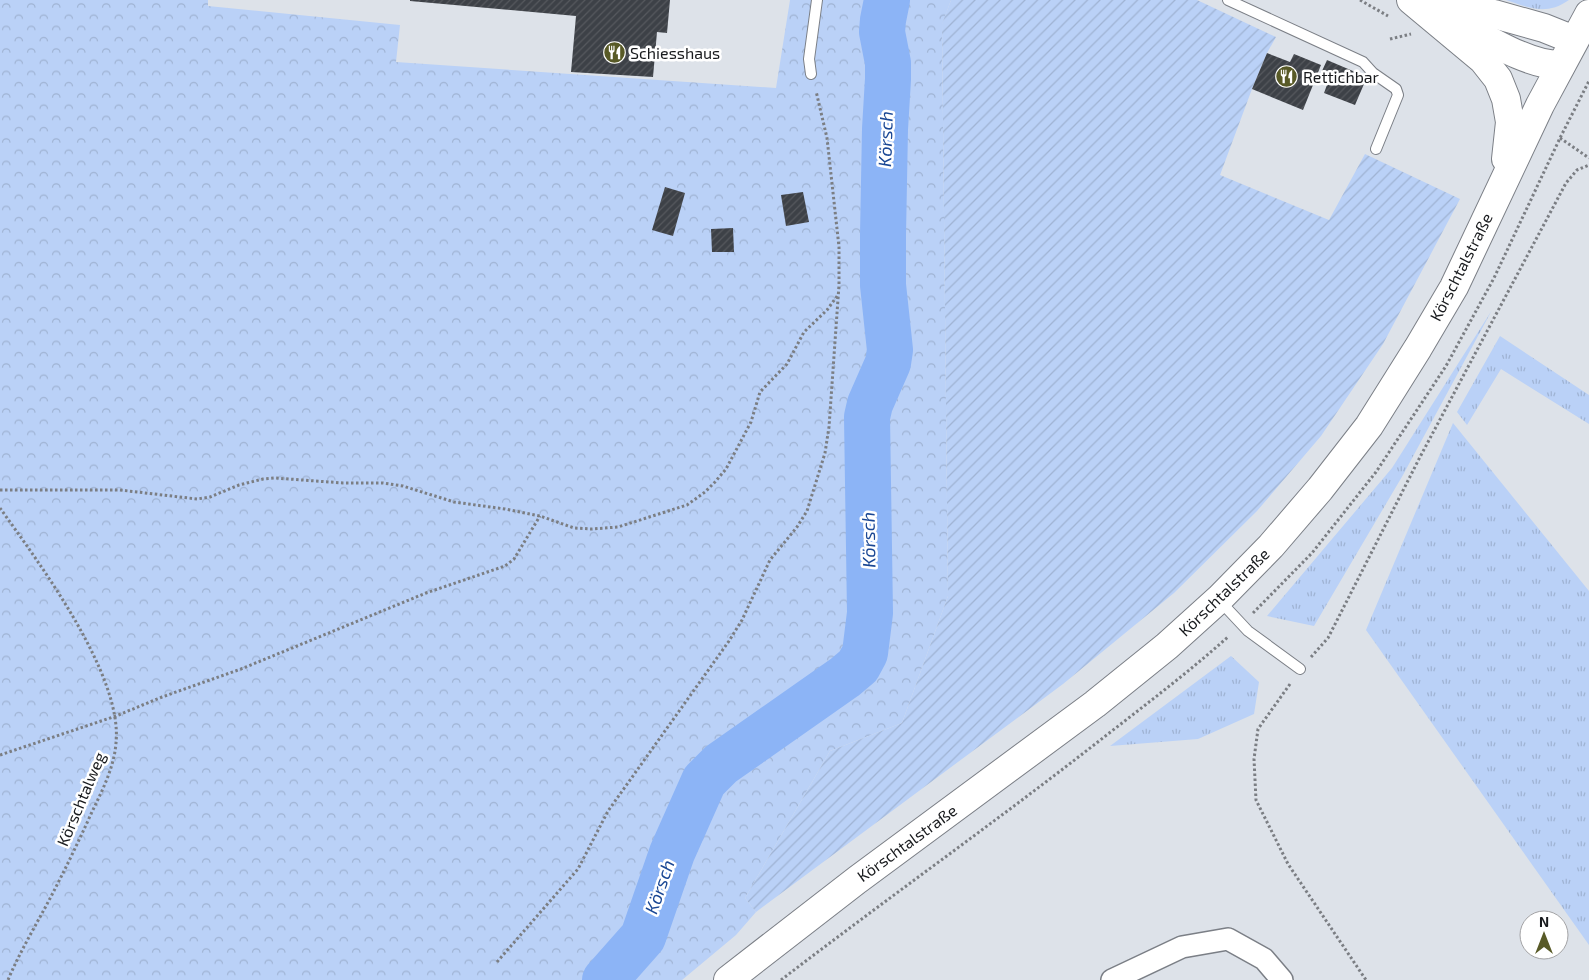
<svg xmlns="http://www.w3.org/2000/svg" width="1589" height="980" font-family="'Exo 2',sans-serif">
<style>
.grass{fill:url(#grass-tufts)}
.forest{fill:url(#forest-crowns)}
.garden{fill:url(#garden-furrows)}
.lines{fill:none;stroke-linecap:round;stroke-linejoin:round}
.river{stroke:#8cb4f6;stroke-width:46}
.building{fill:url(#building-hatch)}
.service-casing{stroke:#7b7f86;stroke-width:12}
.minor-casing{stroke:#7b7f86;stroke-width:24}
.secondary-casing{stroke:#7b7f86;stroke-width:30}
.path{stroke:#7b7e83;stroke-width:3;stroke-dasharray:2.5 2.5;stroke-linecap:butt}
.service{stroke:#fff;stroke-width:10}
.minor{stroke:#fff;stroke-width:21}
.secondary{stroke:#fff;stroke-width:28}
.labels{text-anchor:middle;stroke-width:5;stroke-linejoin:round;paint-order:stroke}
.poi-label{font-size:16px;fill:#181a1d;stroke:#fff;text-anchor:start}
.street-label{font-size:16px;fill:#181a1d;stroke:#fff}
.water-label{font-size:18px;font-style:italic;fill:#1a4794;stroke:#fff}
</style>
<defs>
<pattern id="grass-tufts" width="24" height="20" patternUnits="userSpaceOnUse" patternTransform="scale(1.25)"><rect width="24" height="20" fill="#bad1f7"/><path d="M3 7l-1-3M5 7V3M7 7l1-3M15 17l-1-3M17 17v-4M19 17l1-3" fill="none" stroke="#9fb3d3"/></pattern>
<pattern id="forest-crowns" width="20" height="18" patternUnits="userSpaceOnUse" patternTransform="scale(1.25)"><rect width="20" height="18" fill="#bad1f7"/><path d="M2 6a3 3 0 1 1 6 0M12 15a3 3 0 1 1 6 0" fill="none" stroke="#9fb3d3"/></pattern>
<pattern id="garden-furrows" width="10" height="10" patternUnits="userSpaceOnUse" patternTransform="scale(1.25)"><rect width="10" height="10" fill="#bad1f7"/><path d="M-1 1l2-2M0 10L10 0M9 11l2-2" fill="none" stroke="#9fb3d3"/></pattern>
<pattern id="building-hatch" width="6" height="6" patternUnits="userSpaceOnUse" patternTransform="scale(1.25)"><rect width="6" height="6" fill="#3d4147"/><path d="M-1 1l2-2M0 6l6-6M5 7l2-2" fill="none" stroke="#56595e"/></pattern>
</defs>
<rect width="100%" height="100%" fill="#dde2e9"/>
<g class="grass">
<path d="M1506 0H1569C1546 16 1530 8 1506 0Z"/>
<polygon points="1492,310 1403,475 1314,626 1267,616 1392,468"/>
<polygon points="1500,336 1589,395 1589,424 1501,369 1467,425 1457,412"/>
<polygon points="1453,423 1589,591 1589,945 1366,630"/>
<polygon points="1231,656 1259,682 1254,714 1198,739 1110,746"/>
</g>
<polygon class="forest" points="0,0 208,0 208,6 400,25 396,62 776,88 790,0 951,0 942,25 948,596 902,723 830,751 745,898 756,912 736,935 682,980 0,980"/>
<polygon class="garden" points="951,0 1197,0 1276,37 1267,53 1252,89 1220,175 1329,220 1365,154 1460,199 1383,344 1321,436 1257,511 1174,593 1063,684 756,912 745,898 830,751 902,723 948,596 942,24"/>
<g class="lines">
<polyline class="river" points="605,980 643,937 672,853 704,781 721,764 845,677 858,666 865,653 870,613 867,417 870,404 888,363 890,350 883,285 883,235 885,129 888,79 888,63 882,32 883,20 887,0"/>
</g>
<g class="building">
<polygon points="410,0 670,0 667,33 657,32 653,77 571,72 576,16 410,1"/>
<polygon points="1267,53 1290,62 1294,54 1321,65 1303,110 1252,89"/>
<polygon points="1327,60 1367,77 1355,105 1324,93 1331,74 1322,71"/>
<polygon points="665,187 685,193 673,236 652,230"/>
<polygon points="803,192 809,222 786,226 781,195"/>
<polygon points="733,228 734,252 712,252 711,229"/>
</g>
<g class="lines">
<defs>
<g id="service">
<polyline points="1228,0 1363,62 1373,73 1396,89 1398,95 1376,149"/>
<polyline points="811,74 809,59 817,0"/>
<polyline points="1219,600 1248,631 1300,669"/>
</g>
<polyline id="minor" points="1112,980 1182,947 1228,939 1264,959 1282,980"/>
<g id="secondary">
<polyline points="1411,0 1483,60 1498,79 1506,99 1510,122 1506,159"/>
<polyline points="1416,0 1494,14 1544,28 1574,40"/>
<path d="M1453 21C1483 36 1528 66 1561 65"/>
<polyline points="728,980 857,880 1095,704 1167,646 1219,599 1271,546 1320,489 1369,426 1418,348 1454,287 1540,105 1589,14"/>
</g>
</defs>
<use href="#service" class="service-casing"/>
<use href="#minor" class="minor-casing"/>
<use href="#secondary" class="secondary-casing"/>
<g class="path">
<polyline points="1360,0 1388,16"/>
<polyline points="1390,39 1411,34"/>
<polyline points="1560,138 1589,158"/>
<polyline points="0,490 120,490 197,499 210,497 239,485 263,479 275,478 343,483 383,483 403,486 454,502 505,509 540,516 574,528 592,529 618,527 687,505 705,492 715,482 726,469 751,422 760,392 787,364 804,332 827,310 838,295"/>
<path d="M0 508C39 563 123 675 116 743 114 768 102 791 91 814 77 845 62 876 46 906 33 930 19 954 8 980"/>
<polyline points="1253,613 1312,553 1376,472 1446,366 1494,278 1560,138 1589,81"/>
<polyline points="1311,657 1328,638 1420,457 1566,183 1577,170 1589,165"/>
<polyline points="1290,684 1258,729 1254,759 1256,800 1288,864 1366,980"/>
<polyline points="0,755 116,716 162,697 241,669 426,593 505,566 514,559 540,516"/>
<polyline points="497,962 578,869 608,811 729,641 742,620 770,560 797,527 807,511 825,453 829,427 839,285 839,247 827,138 816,91"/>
<path d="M781 980C889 897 1001 818 1108 734 1149 702 1190 671 1229 636"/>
</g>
<use href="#service" class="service"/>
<use href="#minor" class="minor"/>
<use href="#secondary" class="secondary"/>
</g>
<defs>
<symbol id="restaurant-disc" viewBox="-11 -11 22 22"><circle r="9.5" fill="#585a27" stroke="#fff"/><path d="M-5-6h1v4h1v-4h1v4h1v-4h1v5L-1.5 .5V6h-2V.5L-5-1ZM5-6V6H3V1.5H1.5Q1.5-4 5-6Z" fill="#fff"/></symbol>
</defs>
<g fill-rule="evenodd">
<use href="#restaurant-disc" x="602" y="40" width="25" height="25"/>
<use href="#restaurant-disc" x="1274" y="64" width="25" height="25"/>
</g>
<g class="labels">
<g class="poi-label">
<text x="630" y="59">Schiesshaus</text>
<text x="1303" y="83">Rettichbar</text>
</g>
<g class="street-label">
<text transform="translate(1461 267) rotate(-63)" y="6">Körschtalstraße</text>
<text transform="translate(1224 592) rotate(-44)" y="6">Körschtalstraße</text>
<text transform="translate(81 799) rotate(-67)" y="6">Körschtalweg</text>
<text transform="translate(907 843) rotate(-36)" y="6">Körschtalstraße</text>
</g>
<g class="water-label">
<text transform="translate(886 139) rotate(-88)" y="6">Körsch</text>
<text transform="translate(869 540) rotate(-91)" y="6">Körsch</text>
<text transform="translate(660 887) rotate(-71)" y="6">Körsch</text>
</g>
</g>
<g transform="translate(1544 935)"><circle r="24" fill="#ffffff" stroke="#a3a3a5"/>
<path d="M0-4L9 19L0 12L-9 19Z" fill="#585a27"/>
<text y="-8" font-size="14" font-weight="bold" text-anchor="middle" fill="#181a1d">N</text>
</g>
</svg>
